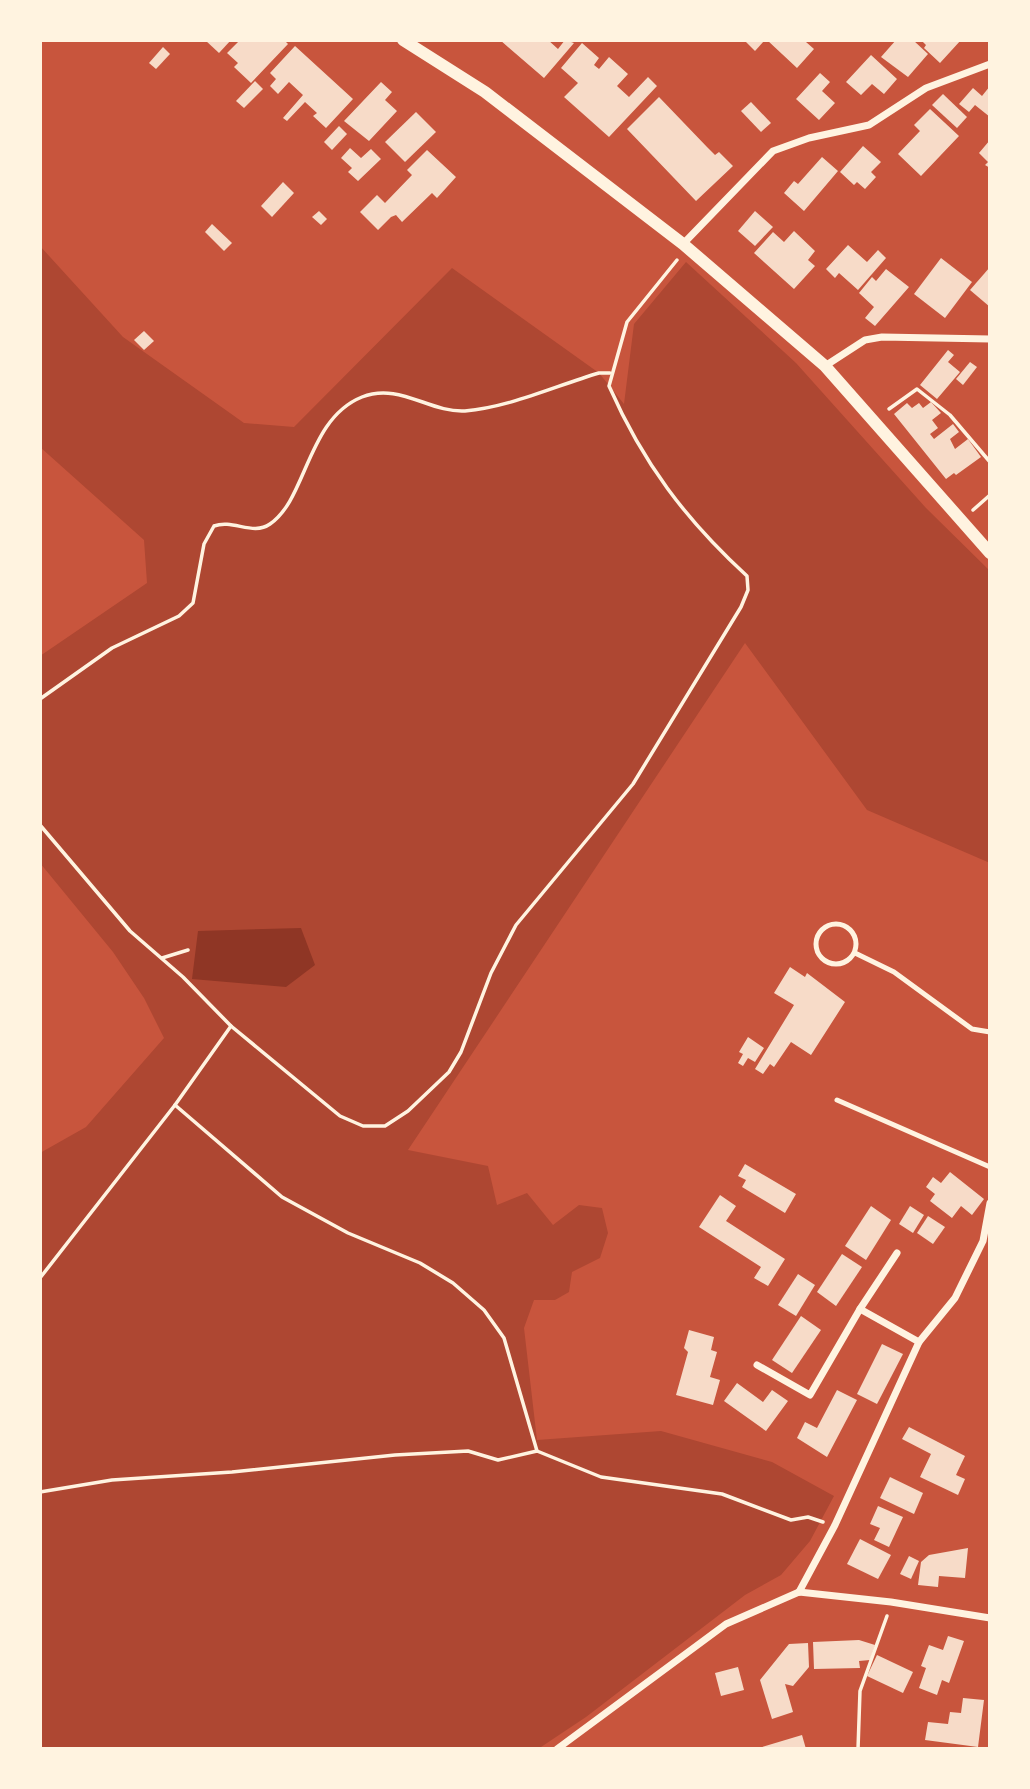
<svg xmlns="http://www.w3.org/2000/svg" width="1030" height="1789" font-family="'Asap Condensed',sans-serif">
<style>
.green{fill:#ae4732}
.water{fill:#8f3625}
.building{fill:#f7dbc8}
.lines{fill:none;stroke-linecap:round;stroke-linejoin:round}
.path{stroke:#fff3e0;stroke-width:3.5}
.service{stroke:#fff3e0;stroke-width:5}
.minor{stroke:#fff3e0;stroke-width:7}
.tertiary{stroke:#fff3e0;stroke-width:12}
</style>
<rect width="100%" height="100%" fill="#c8553d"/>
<polygon class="green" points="40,246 123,337 244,423 294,427 452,268 599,373 624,404 634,324 686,262 796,363 926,508 990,571 990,863 867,810 745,643 408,1150 488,1166 497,1205 527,1193 553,1225 579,1205 602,1208 608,1233 600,1258 572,1272 569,1292 555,1300 534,1300 524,1328 537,1440 661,1431 772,1462 834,1496 810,1541 781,1575 745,1595 586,1717 538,1749 40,1749 40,1153 86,1127 164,1038 144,998 113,952 40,863 40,656 147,583 144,540 40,447"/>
<polygon class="water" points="301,928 315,965 286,987 192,979 198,931"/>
<g class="building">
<polygon points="205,40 231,40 219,53"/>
<polygon points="240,40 284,40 288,44 251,83 234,67 238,63 227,53"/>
<polygon points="500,40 548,40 558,49 565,40 574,43 544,78"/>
<polygon points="744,40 765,40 755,51"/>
<polygon points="767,40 808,40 806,42 814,49 797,68"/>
<polygon points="896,40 913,40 928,54 908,77 881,57"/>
<polygon points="921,40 961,40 940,63 924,48 926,45"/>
<polygon points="582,43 599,58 594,65 599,69 609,57 628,74 617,86 629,97 648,77 657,86 609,137 564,97 578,83 561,68"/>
<polygon points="295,46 353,99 326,128 313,116 317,113 305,102 287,121 283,118 303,95 289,82 278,94 270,86 276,79 270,73"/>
<polygon points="163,47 170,54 156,69 149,63"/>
<polygon points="871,55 897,79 884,94 872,84 861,95 846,82"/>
<polygon points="820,73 830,82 822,91 835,103 819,120 796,99"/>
<polygon points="255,81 263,89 244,108 236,101"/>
<polygon points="381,82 392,92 385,100 397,111 369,141 344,121"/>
<polygon points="990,86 990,117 975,105 969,112 959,104 973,88 982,96"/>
<polygon points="943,94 967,117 957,128 932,105"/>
<polygon points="659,97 707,147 715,155 719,152 733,166 696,201 627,129"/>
<polygon points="751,102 771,123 761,132 741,111"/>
<polygon points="930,109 959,136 921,176 898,154 920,131 914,125"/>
<polygon points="416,112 436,132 405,162 385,142"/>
<polygon points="339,126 347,134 332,150 324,142"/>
<polygon points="990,140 990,168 985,165 988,162 979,153"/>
<polygon points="863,146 881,162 871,172 876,177 865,189 857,182 854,185 840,172"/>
<polygon points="350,148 361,158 371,149 381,159 358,181 348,172 352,168 341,158"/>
<polygon points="427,150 456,177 437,198 432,193 402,222 396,215 391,217 378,230 360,212 377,195 385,203 412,175 407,170"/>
<polygon points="822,157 838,171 804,211 784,193 794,181 798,184"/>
<polygon points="283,182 294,193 272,217 261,206"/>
<polygon points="319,211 327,219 321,225 312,217"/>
<polygon points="755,211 773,227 755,246 738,231"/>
<polygon points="212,224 232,243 224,251 205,232"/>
<polygon points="794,231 815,251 808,260 815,266 794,289 754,253 773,232 784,242"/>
<polygon points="848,245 867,262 878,250 886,258 858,290 839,273 835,278 826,269"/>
<polygon points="941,258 972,282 945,318 914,294"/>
<polygon points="990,267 990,307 970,290"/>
<polygon points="886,269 909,287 875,326 865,318 874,307 859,293 872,277 876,281"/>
<polygon points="144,331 154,341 144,350 134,340"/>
<polygon points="948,350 954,355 948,362 960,372 937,399 920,385"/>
<polygon points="970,362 977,367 963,385 956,379"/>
<polygon points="931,402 941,413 932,420 938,428 930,434 934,439 953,424 959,432 950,439 955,449 968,439 981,457 956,475 954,473 946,479 894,414 907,403 912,408 919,403 923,408"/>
<polygon points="790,967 805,977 807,973 845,1002 811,1055 791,1042 774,1067 770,1064 763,1074 755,1069 794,1005 774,993"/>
<polygon points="748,1037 764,1048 755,1062 748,1058 743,1066 738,1063 743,1054 739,1052"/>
<polygon points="745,1164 796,1194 785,1213 742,1187 746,1180 738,1176"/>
<polygon points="950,1172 984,1199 972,1215 961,1206 952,1218 930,1201 935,1194 926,1187 933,1177 941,1183"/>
<polygon points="720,1195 736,1206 726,1221 785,1259 768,1286 754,1278 761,1267 699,1227"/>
<polygon points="871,1206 891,1220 866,1260 845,1246"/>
<polygon points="910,1206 924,1215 913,1233 899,1224"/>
<polygon points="928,1216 945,1227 933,1244 917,1233"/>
<polygon points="842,1254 862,1267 836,1306 817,1292"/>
<polygon points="798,1274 815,1285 796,1316 778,1305"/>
<polygon points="801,1316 821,1330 792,1373 772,1360"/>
<polygon points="689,1330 714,1337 711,1350 717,1352 710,1377 720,1380 713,1405 676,1395 688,1352 684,1348"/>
<polygon points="882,1344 903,1354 877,1404 857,1394"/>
<polygon points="737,1383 763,1402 772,1390 788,1401 766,1431 724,1401"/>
<polygon points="837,1390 857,1400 827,1457 797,1438 805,1422 817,1428"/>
<polygon points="909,1427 965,1456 956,1475 965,1479 958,1495 920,1477 931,1454 902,1439"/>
<polygon points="890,1477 923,1493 914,1514 880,1498"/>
<polygon points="878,1506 903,1517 889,1547 874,1540 880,1528 870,1524"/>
<polygon points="860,1539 891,1555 878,1579 847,1564"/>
<polygon points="968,1548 965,1578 939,1576 938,1587 918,1585 921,1562 929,1555"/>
<polygon points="909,1556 919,1561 911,1579 900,1574"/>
<polygon points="948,1636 964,1641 949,1683 942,1680 937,1695 919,1688 926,1668 921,1666 929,1645 943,1650"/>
<polygon points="859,1640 875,1645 870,1660 859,1661 860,1668 814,1669 813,1642"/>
<polygon points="808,1643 809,1667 793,1686 785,1684 793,1712 772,1719 760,1680 789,1644"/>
<polygon points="877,1655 913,1672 903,1693 867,1676"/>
<polygon points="738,1667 744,1690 721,1696 715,1673"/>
<polygon points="963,1698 984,1700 978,1747 925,1740 928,1722 948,1724 950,1712 961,1713"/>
<polygon points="802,1735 806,1749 760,1749 759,1748"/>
</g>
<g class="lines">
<g class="path">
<polyline points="889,409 917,389 950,415 990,462"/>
<polyline points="973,510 990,495"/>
<path d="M40 699 112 648 179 616 193 603 204 544 214 526C233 519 253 536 270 524 307 499 307 419 362 397 399 382 430 413 465 411 510 407 555 386 599 373H610"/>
<path d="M40 825 130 931 183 977 231 1026 340 1116 363 1126H385L408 1111 449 1072 461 1052 491 973 516 925 633 784 741 607 748 590 747 576C685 519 643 463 609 386L627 322 677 260"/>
<polyline points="162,958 188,950"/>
<polyline points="175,1105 282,1197 348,1233 420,1263 453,1283 484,1310 504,1338 537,1451"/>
<polyline points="40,1278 175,1105 231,1026"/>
<polyline points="40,1492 112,1480 232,1472 395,1455 468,1451 498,1460 537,1451 601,1477 722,1494 791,1520 808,1517 823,1522"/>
<polyline points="858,1749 860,1691 887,1616"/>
</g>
<g class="service">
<circle cx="836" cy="944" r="20"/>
<polyline points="855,953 894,972 972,1029 990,1032"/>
<polyline points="837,1100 990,1167"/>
</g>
<g class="minor">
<polyline points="683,244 773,151 809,138 869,125 926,88 990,64"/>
<polyline points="825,366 865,340 882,337 990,339"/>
<polyline points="897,1253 860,1309 919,1342"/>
<polyline points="757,1365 810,1395 860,1309"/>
<polyline points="799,1592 835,1525 919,1342 955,1298 983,1241 990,1203"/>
<polyline points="557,1749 726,1624 799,1592 891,1602 990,1618"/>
</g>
<polyline class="tertiary" points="403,40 485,92 683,244 825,366 990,553"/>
</g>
<rect width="1030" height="1789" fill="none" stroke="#fff3e0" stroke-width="84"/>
</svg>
